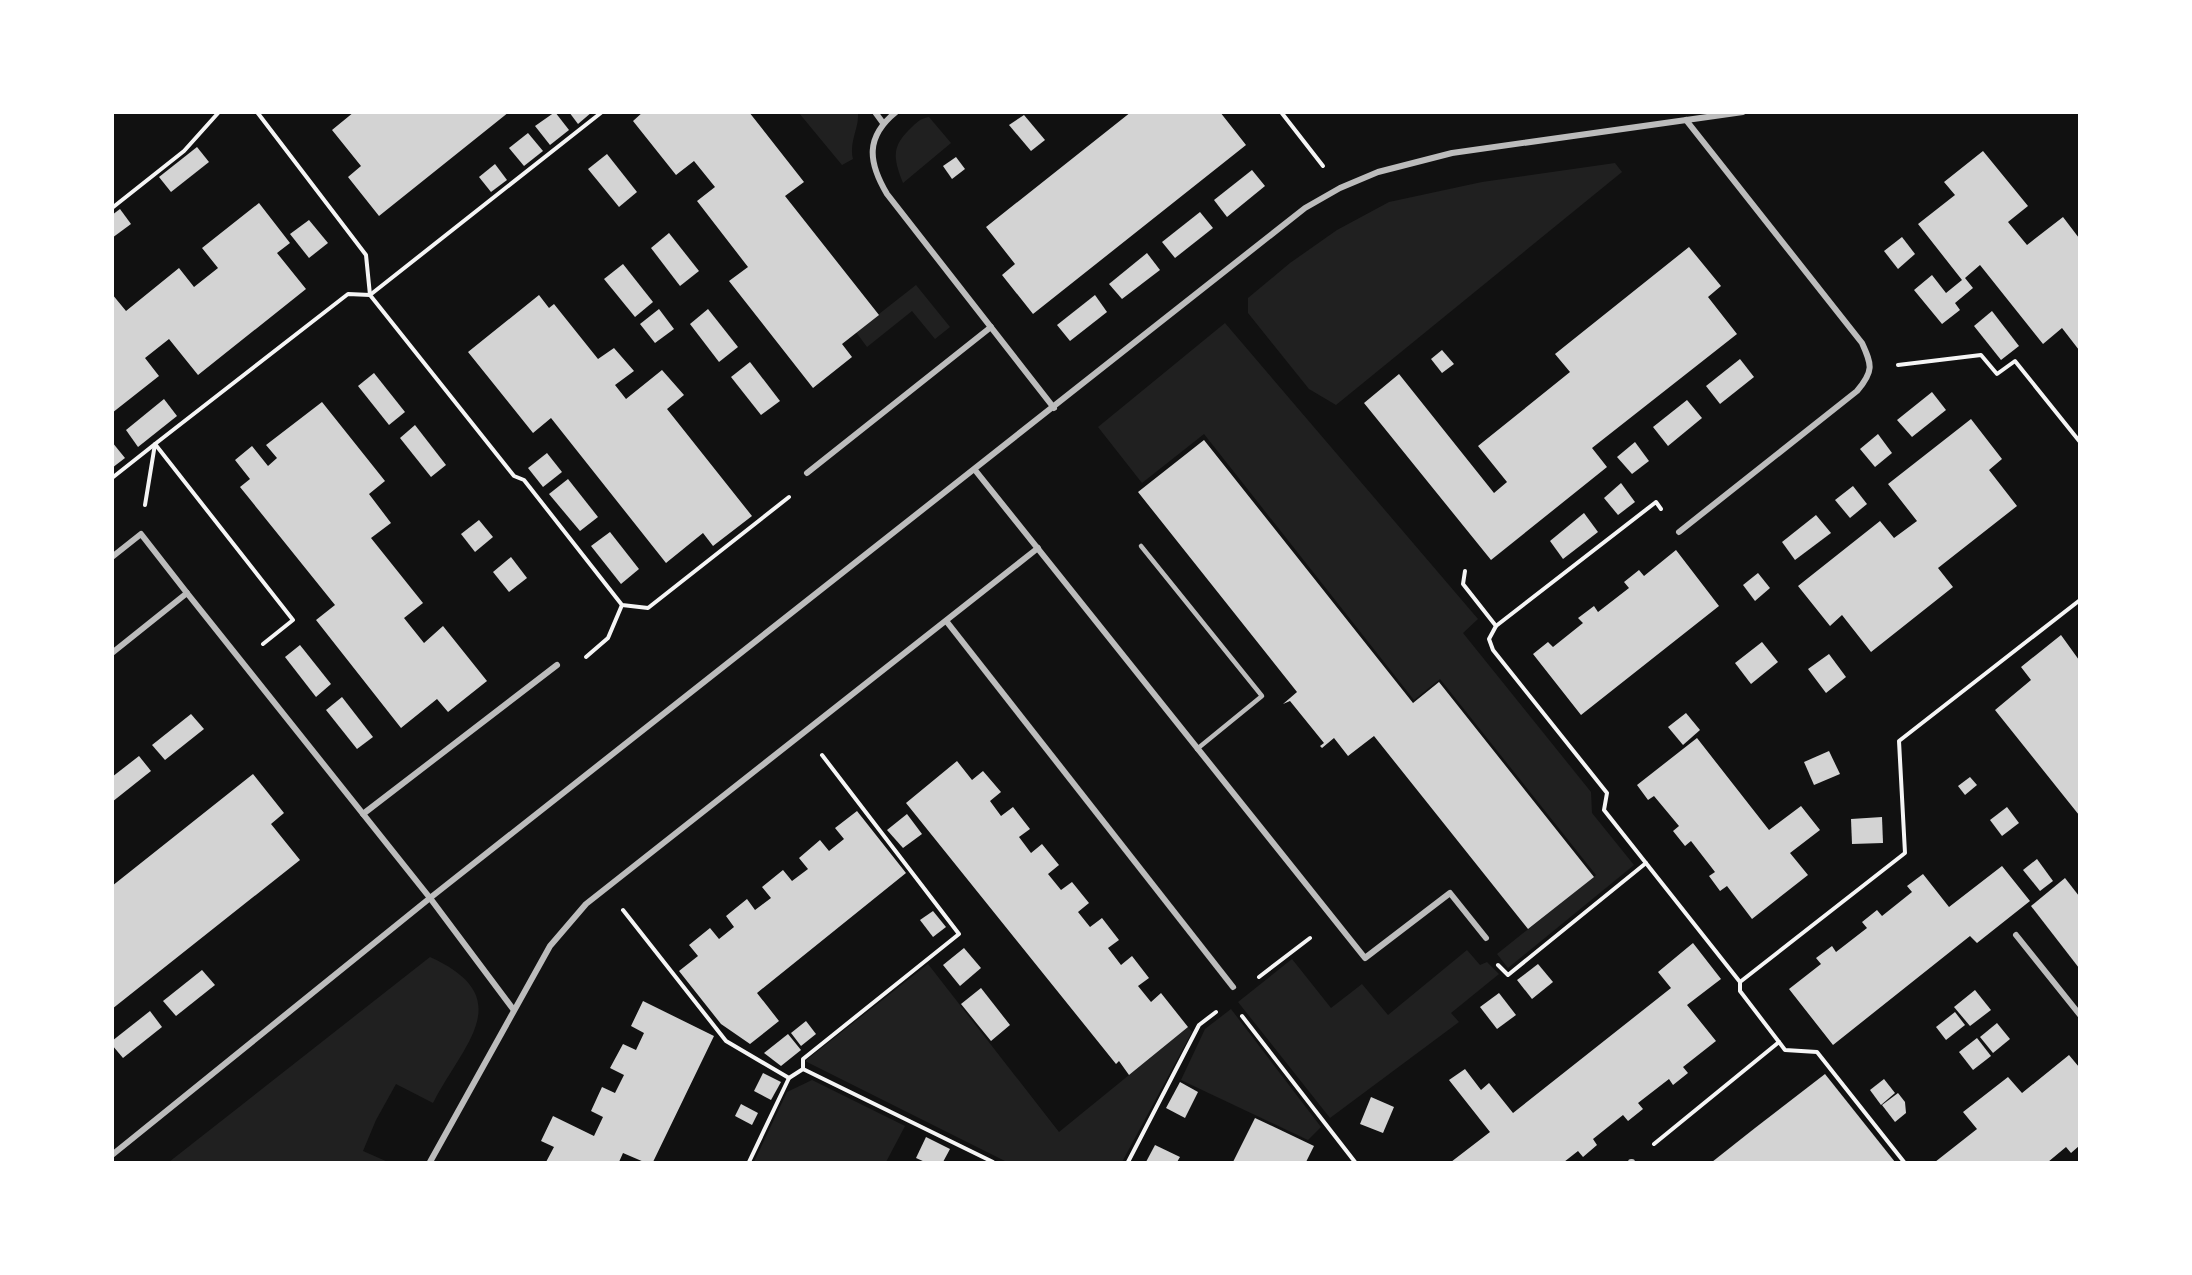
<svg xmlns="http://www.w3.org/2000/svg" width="2192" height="1275" font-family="'Work Sans',sans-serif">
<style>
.green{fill:#202020}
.building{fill:#d3d3d3}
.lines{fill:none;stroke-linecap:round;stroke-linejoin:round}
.path{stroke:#f5f5f5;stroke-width:4}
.service{stroke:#bcbcbc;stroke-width:4.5}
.minor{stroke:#bcbcbc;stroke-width:6}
</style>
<rect width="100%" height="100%" fill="#111"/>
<g class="green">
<path d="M799 113H858C859 129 849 141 853 159L842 165Z"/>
<path d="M929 117 951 143 903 183C893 157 891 146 913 126 918 121 922 118 929 117Z"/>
<polygon points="1615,163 1622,172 1336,405 1309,389 1248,313 1248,298 1290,263 1337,230 1389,202 1482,182"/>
<polygon points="916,285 950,327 935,339 912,311 867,347 856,332"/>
<polygon points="1225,323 1478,619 1463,633 1591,792 1592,813 1634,865 1508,968 1497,954 1596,875 1440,679 1414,700 1204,434 1142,483 1098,427"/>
<polygon points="1467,950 1480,965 1487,962 1499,974 1451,1013 1459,1022 1330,1118 1238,1002 1292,959 1331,1008 1362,984 1388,1015"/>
<path d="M430 957C520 998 463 1044 433 1103L396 1084 376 1120 363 1151 388 1162H169Z"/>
<polygon points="928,964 1059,1132 1188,1027 1192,1032 1122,1162 1007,1162 805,1061"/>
<polygon points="1231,1009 1321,1127 1308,1140 1181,1080 1205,1029"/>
<polygon points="812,1080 905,1126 886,1162 754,1162 787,1092"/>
</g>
<g class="building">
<polygon points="354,112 509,112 379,216 348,177 361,166 332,130"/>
<polygon points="555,112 569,130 550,145 535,126"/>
<polygon points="569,112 592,112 578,124"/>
<polygon points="643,112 749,112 804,182 785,196 879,315 842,344 852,357 813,388 729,281 748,267 697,201 715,187 694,161 676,175 633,121"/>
<polygon points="1131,112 1220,112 1246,145 1033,314 1002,275 1015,264 986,227"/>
<polygon points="1024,115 1045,140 1031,151 1009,125"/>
<polygon points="528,133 543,151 524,166 509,148"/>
<polygon points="197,147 209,162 171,192 159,177"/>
<polygon points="1983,151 2028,206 2008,222 2027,245 2063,217 2079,238 2079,350 2062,328 2043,344 1980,265 1965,278 1973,288 1955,303 1960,310 1942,324 1914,290 1932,275 1946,293 1962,280 1918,224 1955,195 1944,182"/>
<polygon points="607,154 637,192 619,207 588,169"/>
<polygon points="956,157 965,169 952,179 943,166"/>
<polygon points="495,164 507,180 491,192 479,177"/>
<polygon points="1252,170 1265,186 1227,217 1214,200"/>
<polygon points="259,203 290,243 277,253 306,289 198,375 169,339 145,358 159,376 112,413 112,294 126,311 179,268 194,287 218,268 202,248"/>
<polygon points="120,209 131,224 112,238 112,215"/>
<polygon points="1200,212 1213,228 1175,258 1162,242"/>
<polygon points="309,220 328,243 309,258 290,234"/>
<polygon points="669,233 699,271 680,286 651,248"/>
<polygon points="1902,237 1915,254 1898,269 1884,251"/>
<polygon points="1689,247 1721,286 1708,297 1737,334 1592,448 1607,467 1491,560 1364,403 1399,374 1494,493 1507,482 1478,446 1570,372 1555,354"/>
<polygon points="1147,253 1160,270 1122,299 1109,284"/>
<polygon points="623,264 653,302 635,317 604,279"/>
<polygon points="539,295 549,308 554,304 598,359 614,348 634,371 615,385 626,399 662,370 684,395 667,409 752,516 713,546 703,533 666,563 551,418 533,433 468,352"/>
<polygon points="1095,295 1107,312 1070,341 1057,325"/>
<polygon points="659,309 674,329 655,343 640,324"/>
<polygon points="708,309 738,347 719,362 690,324"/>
<polygon points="1992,311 2019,346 2001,360 1974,326"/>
<polygon points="1442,350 1454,364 1442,373 1431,359"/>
<polygon points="1740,359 1754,377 1720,404 1706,386"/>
<polygon points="750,362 780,401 761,415 731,377"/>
<polygon points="374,373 405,412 389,425 358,386"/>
<polygon points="1932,392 1946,410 1912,437 1897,420"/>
<polygon points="164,399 177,416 138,447 126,430"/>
<polygon points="1687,400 1702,418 1668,446 1653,427"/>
<polygon points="322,402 385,481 369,494 391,523 371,538 423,603 404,618 424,643 443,626 487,681 448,712 437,699 401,728 316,620 335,605 240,487 250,479 235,460 252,446 268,466 277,458 266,445"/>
<polygon points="1971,419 2002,459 1989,470 2017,506 1938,568 1953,587 1871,652 1842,615 1830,626 1798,586 1880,521 1894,538 1917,521 1888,484"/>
<polygon points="415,425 446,465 431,477 400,438"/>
<polygon points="1878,434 1892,453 1875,467 1860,449"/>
<polygon points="1204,440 1413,703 1439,682 1594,877 1528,929 1374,736 1348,756 1334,738 1322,748 1320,746 1324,743 1290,701 1283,704 1297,692 1138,492"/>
<polygon points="112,442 125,458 112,468"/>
<polygon points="1635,442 1649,461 1632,474 1617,457"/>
<polygon points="547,453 562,472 543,487 528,468"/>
<polygon points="568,479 598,517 580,531 549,494"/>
<polygon points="1621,483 1635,502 1618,515 1604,498"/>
<polygon points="1853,486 1867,504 1850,518 1835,500"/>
<polygon points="1584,513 1598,532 1563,559 1550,541"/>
<polygon points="1816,515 1831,533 1795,560 1782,542"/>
<polygon points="479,520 493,537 475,552 461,534"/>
<polygon points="610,532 639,569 621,584 591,546"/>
<polygon points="1676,550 1719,606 1581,715 1533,654 1548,642 1553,647 1583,623 1578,618 1594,606 1598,612 1629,588 1624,582 1639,570 1644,576"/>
<polygon points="511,557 527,578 509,592 493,572"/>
<polygon points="1758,573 1770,588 1755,601 1743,585"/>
<polygon points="2061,635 2079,660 2079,815 1995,710 2031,680 2021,667"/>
<polygon points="1762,642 1778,662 1751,684 1735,663"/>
<polygon points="300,645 331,684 316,697 285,657"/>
<polygon points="1829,654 1846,677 1826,693 1808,669"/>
<polygon points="342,697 373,737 357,749 326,710"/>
<polygon points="1686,713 1700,730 1683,745 1668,727"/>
<polygon points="191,714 204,729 165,760 152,745"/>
<polygon points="1697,738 1769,830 1801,806 1820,830 1790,853 1808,875 1752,919 1727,886 1720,891 1709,876 1715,872 1691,841 1685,846 1673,831 1679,826 1654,796 1648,800 1637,785"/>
<polygon points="1829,751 1840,774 1814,785 1804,762"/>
<polygon points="139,756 151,771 112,802 112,777"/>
<polygon points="957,761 972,780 983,771 1001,792 990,801 1001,816 1013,807 1030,829 1019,837 1031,853 1042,844 1059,865 1048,874 1061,890 1072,882 1089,903 1078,912 1090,927 1102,918 1119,940 1108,948 1121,965 1132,956 1149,978 1138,986 1151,1002 1161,993 1188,1027 1129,1075 1119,1061 1116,1064 906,803"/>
<polygon points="253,774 284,813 271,824 300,860 112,1009 112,886"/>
<polygon points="1970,777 1977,785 1965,795 1958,786"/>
<polygon points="2007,807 2019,823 2002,836 1990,820"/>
<polygon points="857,811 906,873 757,993 779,1021 750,1044 721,1024 679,971 698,956 689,945 710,928 719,939 734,927 726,916 747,899 755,910 771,898 762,887 783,870 792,881 808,869 799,858 820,840 829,851 844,839 835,828"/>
<polygon points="907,814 922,834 903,848 887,830"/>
<polygon points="1882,817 1883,843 1852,844 1851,819"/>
<polygon points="2037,859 2053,881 2040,891 2023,870"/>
<polygon points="2002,866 2030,901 1977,943 1970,936 1833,1045 1789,989 1821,964 1816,958 1832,946 1836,952 1867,928 1862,922 1877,910 1882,916 1912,892 1907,886 1923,874 1949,907"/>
<polygon points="2065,878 2079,896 2079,968 2031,906"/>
<polygon points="933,911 946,927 933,937 920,920"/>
<polygon points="1693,943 1721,979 1687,1005 1716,1041 1683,1067 1688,1073 1673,1085 1669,1079 1638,1103 1643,1109 1628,1121 1623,1115 1593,1139 1597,1145 1583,1157 1578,1151 1564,1162 1451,1162 1490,1132 1449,1080 1465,1069 1481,1090 1489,1083 1513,1113 1671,988 1658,972"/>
<polygon points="964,948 981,968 960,986 943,965"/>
<polygon points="1538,964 1553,982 1532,999 1517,980"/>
<polygon points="202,970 215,985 176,1016 163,1001"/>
<polygon points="981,988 1010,1025 991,1041 961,1004"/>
<polygon points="1975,990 1991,1010 1970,1026 1954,1007"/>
<polygon points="1499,993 1516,1015 1497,1029 1480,1007"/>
<polygon points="643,1001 714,1036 653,1162 644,1162 623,1153 619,1162 546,1162 554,1147 541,1141 553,1116 594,1136 603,1117 591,1111 602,1087 615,1093 624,1075 610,1068 623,1044 636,1050 644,1033 631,1026"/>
<polygon points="150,1011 162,1027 123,1058 112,1045 112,1041"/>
<polygon points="1955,1012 1965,1025 1946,1040 1936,1027"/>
<polygon points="806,1021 816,1034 801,1046 791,1033"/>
<polygon points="1997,1023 2010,1039 1993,1053 1980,1037"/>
<polygon points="788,1034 801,1050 781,1066 764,1053"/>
<polygon points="1977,1038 1991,1056 1973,1070 1959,1052"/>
<polygon points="2069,1055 2079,1067 2079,1146 2071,1153 2066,1147 2048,1162 1935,1162 1977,1129 1963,1112 2008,1077 2022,1093"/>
<polygon points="763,1073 781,1082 771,1100 754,1091"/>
<polygon points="1825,1074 1895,1162 1712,1162 1755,1128"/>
<polygon points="1884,1079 1895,1093 1881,1105 1870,1090"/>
<polygon points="1180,1082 1198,1092 1185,1118 1166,1108"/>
<polygon points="1898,1093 1905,1102 1906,1113 1895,1122 1882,1105"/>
<polygon points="1371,1097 1394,1107 1383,1133 1360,1124"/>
<polygon points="741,1104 758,1113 752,1125 735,1116"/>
<polygon points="1255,1118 1314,1146 1306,1162 1233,1162"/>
<polygon points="926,1137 950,1149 943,1162 925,1162 916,1158"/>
<polygon points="1155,1145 1180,1157 1177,1162 1146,1162"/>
</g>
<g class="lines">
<g class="path">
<polyline points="602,112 370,295 514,476 524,480 622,605 648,608 789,497"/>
<polyline points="1281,112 1323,166"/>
<polyline points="112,208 184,151 219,112"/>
<polyline points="1898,365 1981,355 1997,374 2015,361 2080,442"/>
<polyline points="112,478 155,444 293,620 263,644"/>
<polyline points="145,505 155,444 348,294 370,295 366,255 257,112"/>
<polyline points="1661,509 1656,502 1496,626 1489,639 1493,650 1607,793 1604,810 1740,982"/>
<polyline points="1465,571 1463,584 1496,626"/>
<polyline points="586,657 608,638 622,605"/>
<polyline points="623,910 726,1041 789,1078"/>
<polyline points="1498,965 1508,975 1646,863"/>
<polyline points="1259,977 1310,938"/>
<polyline points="1242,1016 1355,1162"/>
<polyline points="1779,1042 1785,1050 1817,1052 1904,1162"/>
<polyline points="803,1069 803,1059 959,934 822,755"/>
<polyline points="1654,1144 1779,1042 1740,991 1740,982 1905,853 1899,741 2080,600"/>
<polyline points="749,1162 789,1078 803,1069 993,1162"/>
<polyline points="1128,1162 1199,1025 1216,1012"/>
</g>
<polyline class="service" points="1141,546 1262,696 1197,749"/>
<g class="minor">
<polyline points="875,112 883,123"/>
<path d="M896 112C865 137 868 162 887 194L1054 408"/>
<polyline points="975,470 1365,958 1450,893 1486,938"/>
<polyline points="807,473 991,327"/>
<path d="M1679 532 1857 391C1874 371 1872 365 1862 343L1686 120"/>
<polyline points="112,557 141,534 187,593"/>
<polyline points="947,622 1233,987"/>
<polyline points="112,653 187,593 430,898 513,1009"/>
<polyline points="363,814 557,665"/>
<polyline points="2016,935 2080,1015"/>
<polyline points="112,1155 430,898 1305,208 1340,188 1378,172 1452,153 1743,112"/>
<polyline points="430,1162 550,946 586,904 1038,548"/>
<polyline points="1631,1162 1632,1162"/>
</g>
</g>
<rect width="2192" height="1275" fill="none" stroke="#ffffff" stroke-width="228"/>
</svg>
